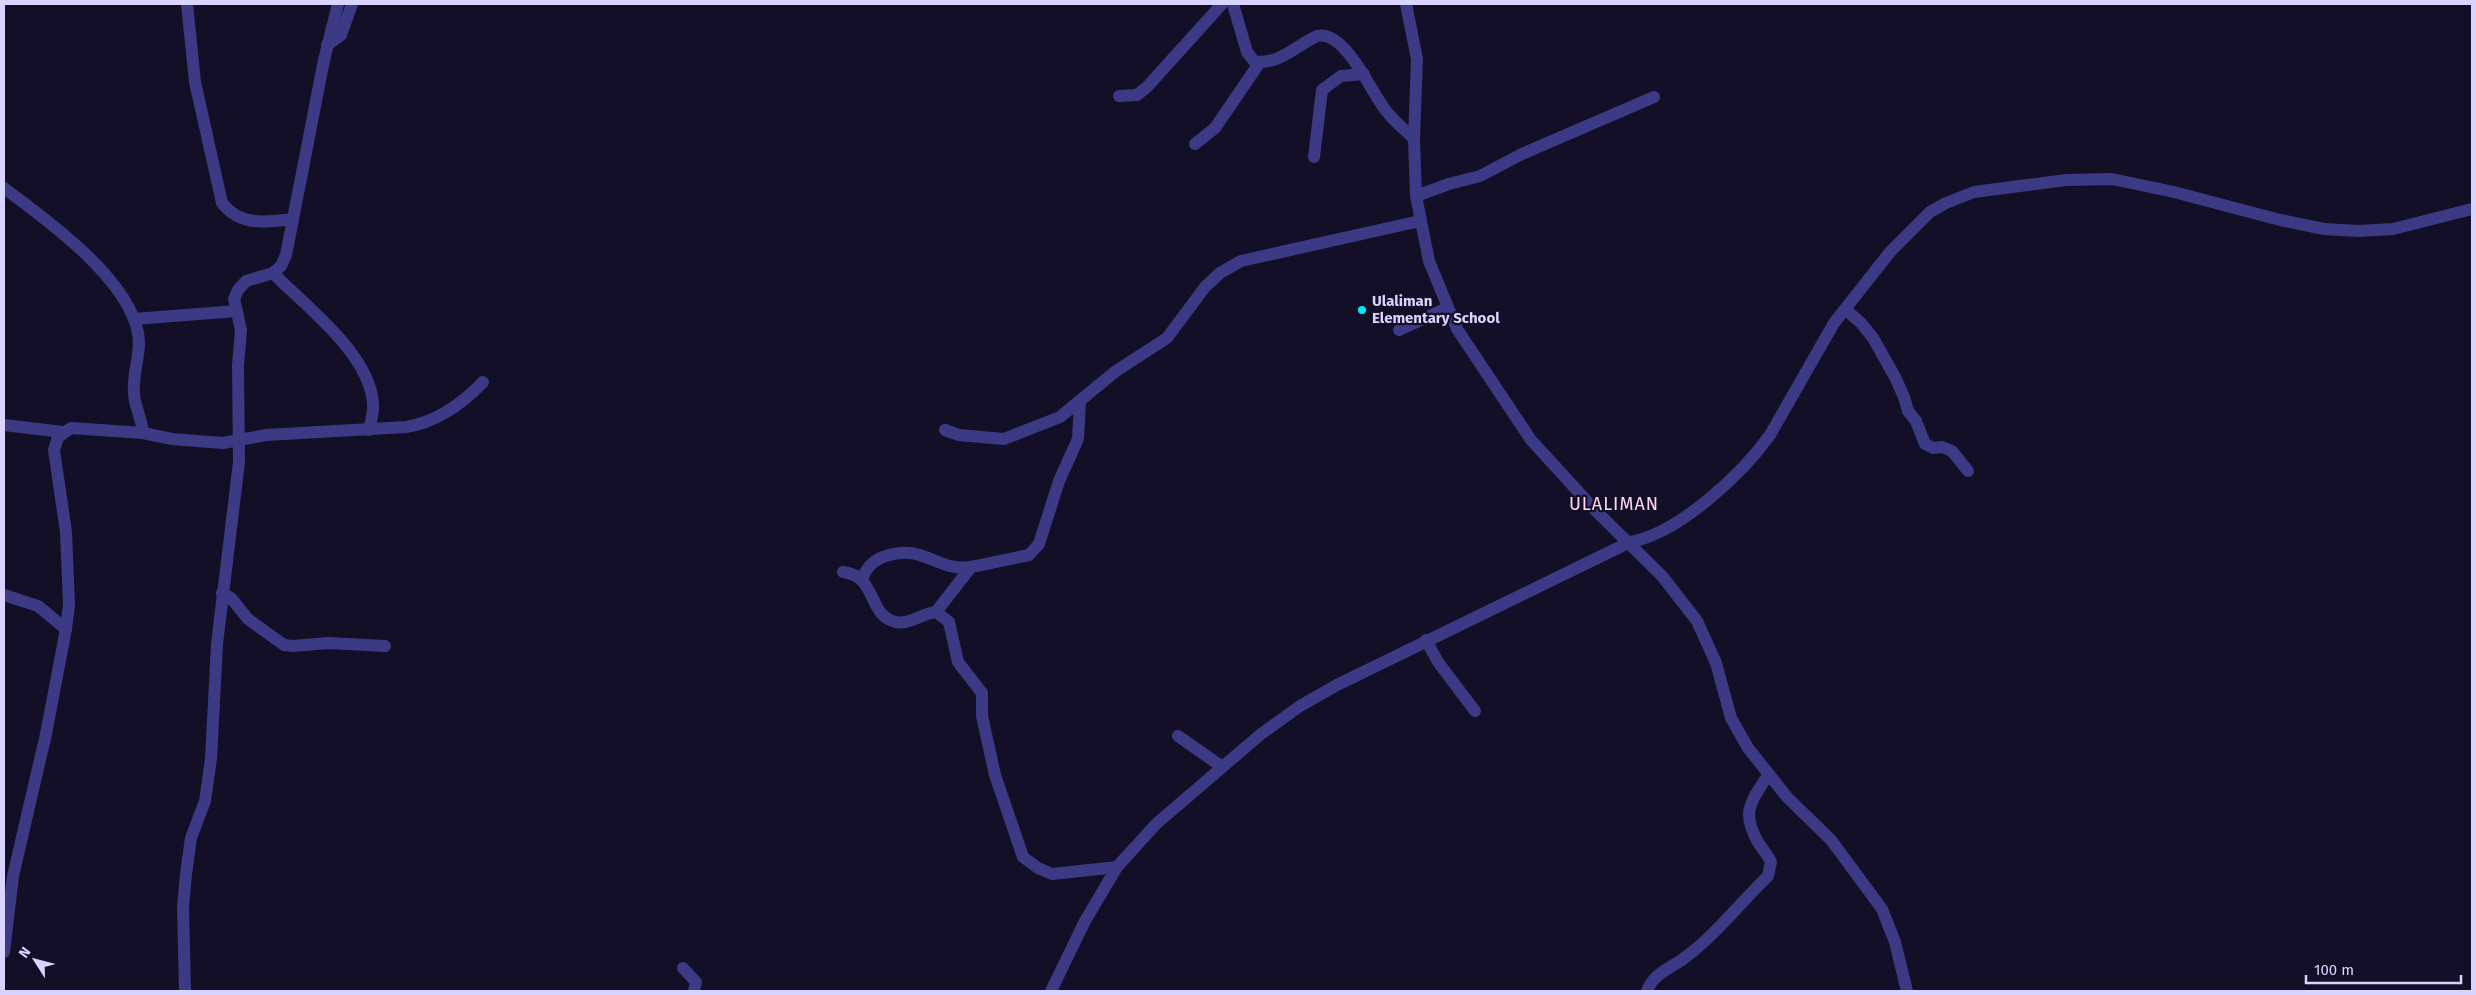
<svg xmlns="http://www.w3.org/2000/svg" width="2476" height="995" font-family="'Fira Sans',sans-serif">
<style>
.lines{fill:none;stroke-linecap:round;stroke-linejoin:round}
.street{stroke:#3d3a85;stroke-width:12}
.poi-dot{fill:#00e5ff;stroke:#130f26;stroke-width:2}
.labels{text-anchor:middle;stroke-width:4.5;stroke-linejoin:round;paint-order:stroke}
.poi-label{font-size:15px;font-weight:bold;fill:#d9d4ff;stroke:#130f26;text-anchor:start}
.quarter-label{font-size:18px;letter-spacing:1px;fill:#ffd6f0;stroke:#130f26}
</style>
<rect width="100%" height="100%" fill="#130f26"/>
<g class="lines">
<g class="street">
<path d="M187 4 195 82 222 203C241 227 266 222 293 219"/>
<path d="M1233 4 1247 52 1254 61C1278 66 1297 45 1317 36 1346 30 1371 93 1387 112 1395 122 1405 130 1414 139"/>
<polyline points="1406,4 1417,59 1414,139 1416,196 1429,261 1457,329 1531,440 1597,512 1662,576 1697,621 1716,663 1731,718 1748,748 1787,797 1831,840 1882,909 1895,942 1907,991"/>
<polyline points="327,45 341,35 352,4"/>
<polyline points="1119,96 1137,95 1147,87 1222,4"/>
<polyline points="1195,144 1215,128 1260,62"/>
<polyline points="1314,157 1322,90 1341,76 1364,74"/>
<path d="M4 188C47 220 128 278 138 333 142 353 132 372 134 393 134 405 142 419 143 433"/>
<polyline points="1416,196 1449,184 1480,176 1522,154 1654,97"/>
<path d="M273 273C306 307 369 353 373 403 374 412 371 421 369 430"/>
<polyline points="1845,309 1861,323 1873,338 1895,377 1904,397 1908,411 1916,421 1925,444 1933,448 1942,447 1952,451 1968,471"/>
<polyline points="134,319 237,311"/>
<polyline points="1399,330 1447,308"/>
<polyline points="4,425 63,432"/>
<polyline points="945,430 959,435 1004,439 1060,417 1116,371 1167,338 1205,287 1220,273 1241,261 1420,221"/>
<path d="M843 572C878 576 867 616 896 622 909 625 923 613 936 612L949 622 958 662 982 693V716L995 775 1023 857 1038 868 1052 874 1117 867"/>
<path d="M862 579C867 567 873 560 886 556 923 543 937 572 971 567"/>
<polyline points="222,593 231,598 248,619 284,645 293,646 328,643 385,646"/>
<polyline points="4,595 38,606 66,629"/>
<polyline points="936,612 971,567 1029,555 1039,544 1059,481 1078,439 1080,402"/>
<polyline points="1426,640 1438,662 1475,711"/>
<polyline points="1178,736 1221,766"/>
<path d="M4 952 13 876 46 734 66 629 69 605 66 532 54 450 58 437 71 428 143 433 172 439 223 443 266 435 406 427C437 422 462 404 483 382"/>
<polyline points="683,968 696,982 694,991"/>
<polyline points="185,991 183,907 186,874 191,838 205,801 211,759 217,644 239,462 238,365 241,330 234,299 238,290 246,281 273,273 281,266 286,255 324,60 338,4"/>
<path d="M1051 991 1085 921 1117 867 1156 824 1261 734 1300 706 1337 685 1630 542C1678 534 1742 474 1770 435L1834 323 1890 252 1930 212 1946 203 1974 192 2066 180 2112 179 2174 192 2280 220 2324 229 2358 231 2393 229 2472 209"/>
<path d="M1647 991C1653 974 1669 969 1683 959 1715 936 1740 903 1768 876L1771 862C1768 855 1762 849 1758 842 1740 811 1752 800 1769 774"/>
</g>
</g>
<circle class="poi-dot" cx="1362" cy="310" r="5"/>
<g class="labels">
<g class="poi-label">
<text x="1372" y="306">Ulaliman<tspan x="1372" dy="17">Elementary School</tspan></text>
</g>
<g class="quarter-label">
<text x="1614" y="510">ULALIMAN</text>
</g>
</g>
<rect width="2476" height="995" fill="none" stroke="#d9d4ff" stroke-width="10"/>
<g transform="translate(35 960) rotate(306)" stroke="#130f26" stroke-width="4" paint-order="stroke">
<path d="M0-4L9 19L0 12L-9 19Z" fill="#d9d4ff"/>
<text y="-8" font-size="14" font-weight="bold" text-anchor="middle" fill="#d9d4ff">N</text>
</g>
<path d="M2306 975v8h155v-8" fill="none" stroke="#d9d4ff" stroke-width="2.5"/>
<text x="2314" y="975" font-size="15" fill="#d9d4ff" stroke="#130f26" stroke-width="4" paint-order="stroke">100 m</text>
</svg>
